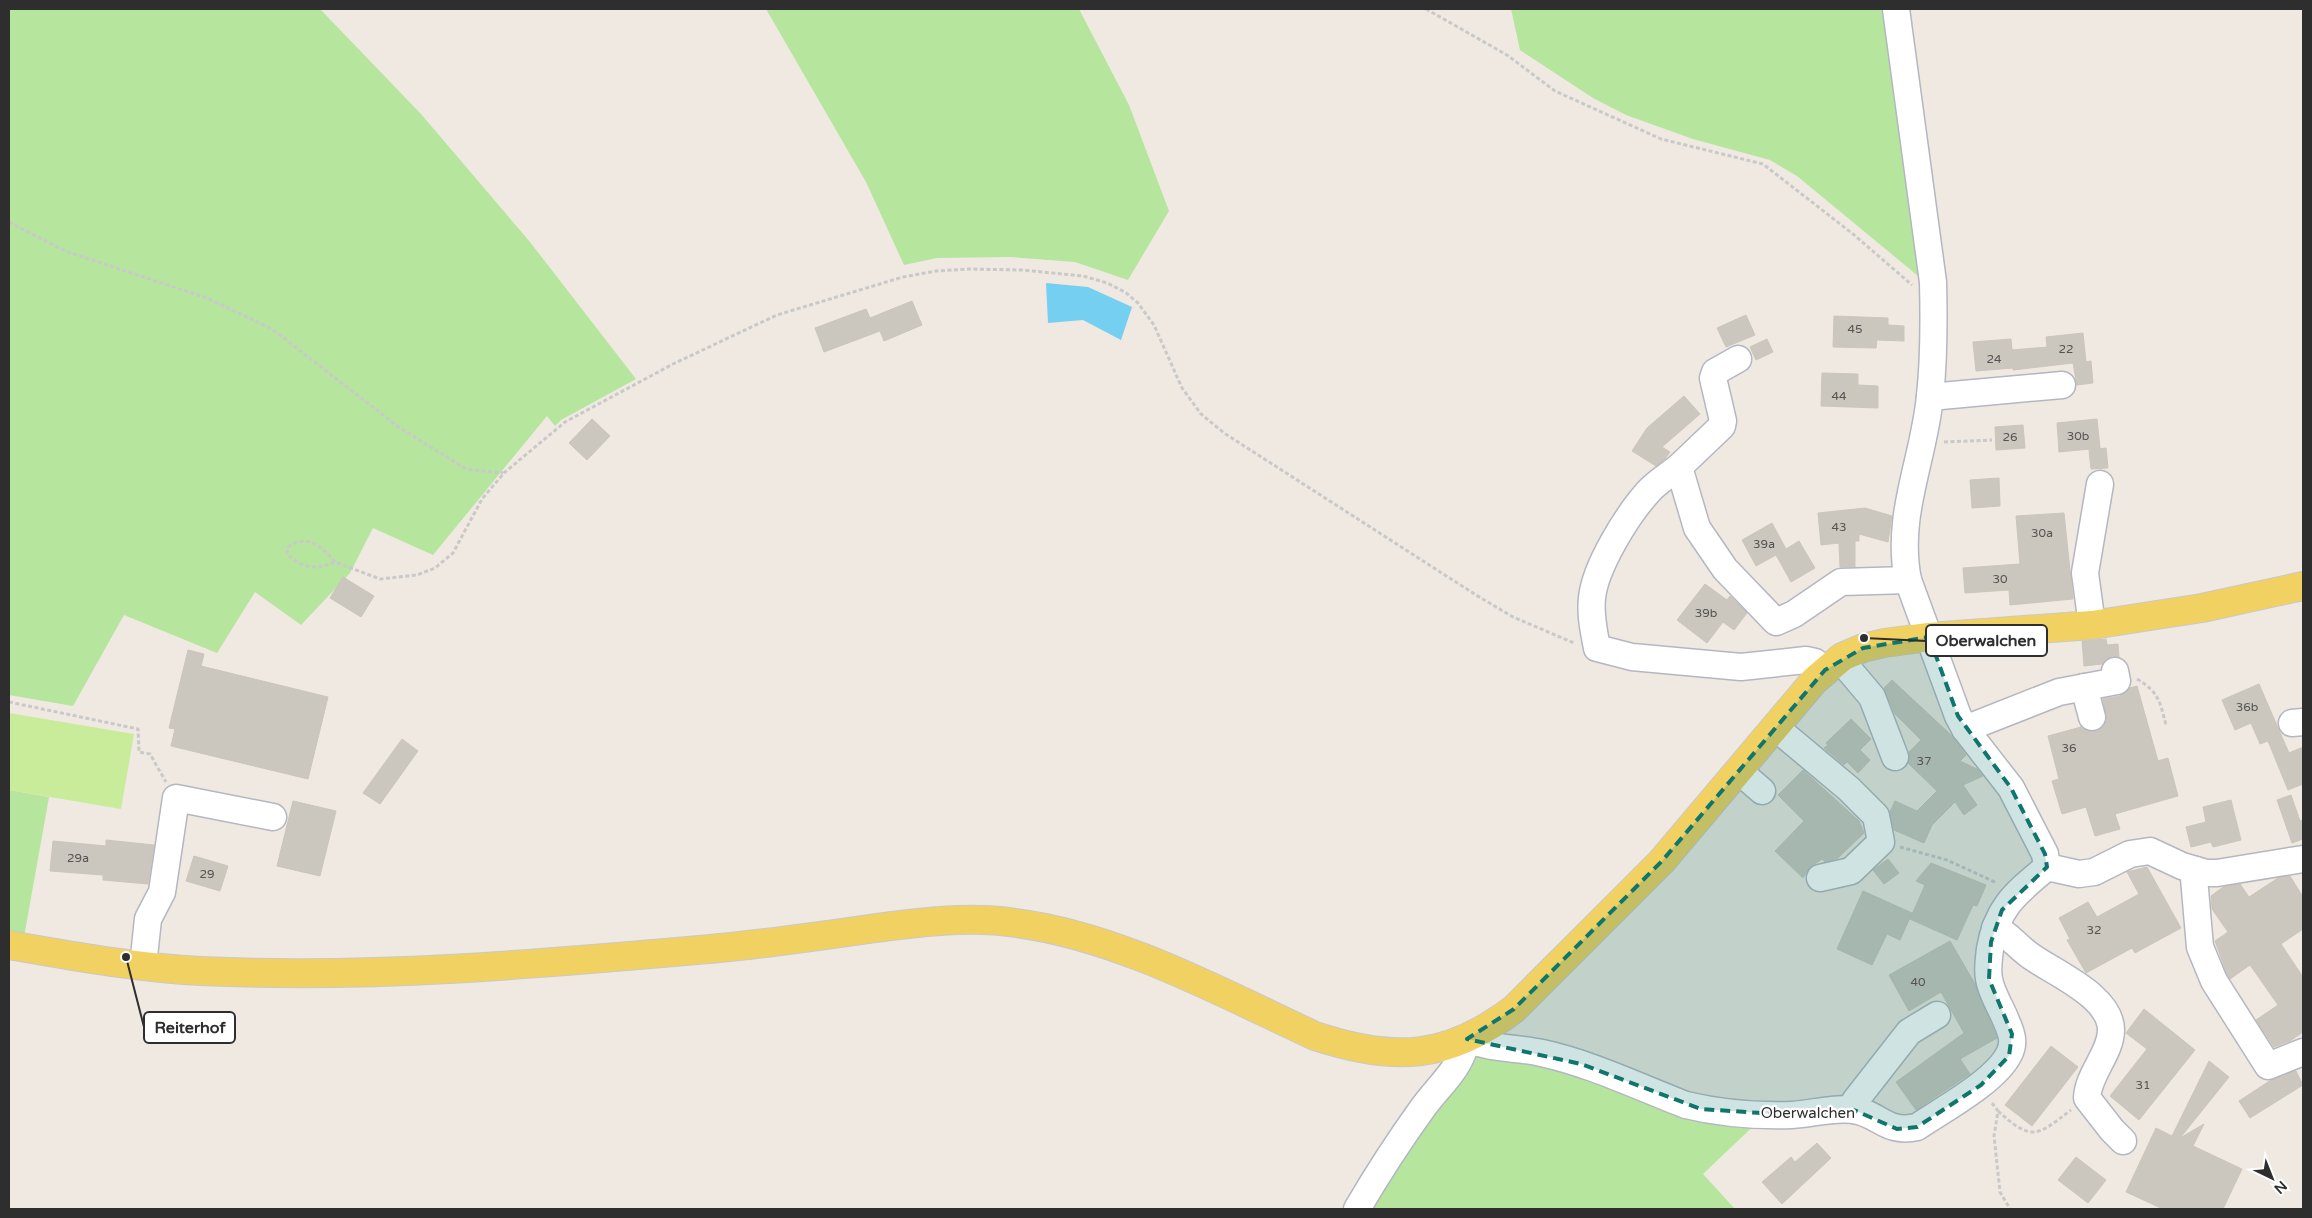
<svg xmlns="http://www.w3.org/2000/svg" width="2312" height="1218" font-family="'Varela Round',sans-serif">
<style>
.green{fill:#b6e59e}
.pitch{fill:#c9ec9a}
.water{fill:#75cff0}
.building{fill:#cbc7bf;stroke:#cbc5ba}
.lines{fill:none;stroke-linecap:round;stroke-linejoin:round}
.minor-casing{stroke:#b4b7c1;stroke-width:29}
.major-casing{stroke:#c9c9c9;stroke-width:30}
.path{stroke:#c9c9c9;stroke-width:3;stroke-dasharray:4 2.5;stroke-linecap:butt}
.minor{stroke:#fff;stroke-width:26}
.major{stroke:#f2d163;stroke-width:28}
.marked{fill:#0f766e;fill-opacity:0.2;stroke:#0f766e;stroke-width:4;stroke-dasharray:10 6;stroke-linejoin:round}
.labels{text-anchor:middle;stroke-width:4.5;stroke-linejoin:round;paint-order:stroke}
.number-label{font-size:12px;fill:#555452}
.street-label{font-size:15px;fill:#2e2e2e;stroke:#fff}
.leader{fill:none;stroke:#2e2e2e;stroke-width:2}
.callout-dot{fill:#2e2e2e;stroke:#fff;stroke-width:2}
.callout{fill:#fff;stroke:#2e2e2e;stroke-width:2}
.callout-label{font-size:16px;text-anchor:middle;font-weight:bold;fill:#2e2e2e}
</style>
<rect width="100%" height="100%" fill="#efe9e1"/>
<g class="green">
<polygon points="9,9 320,9 421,114 530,242 636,379 561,420 555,426 547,416 433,555 373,528 350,573 301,625 255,592 217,653 124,615 73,706 9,695"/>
<polygon points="766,9 1079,9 1129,105 1169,211 1128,280 1075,262 1010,257 937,258 904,265 866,182"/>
<polygon points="1511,9 1889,9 1923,280 1797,176 1770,160 1693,139 1626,115 1593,98 1520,50"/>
<polygon points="9,790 49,797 24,937 9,935"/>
<polygon points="1480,1050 1765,1115 1703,1174 1735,1209 1357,1209 1393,1146"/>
</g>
<polygon class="pitch" points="9,713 134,734 121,809 9,790"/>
<polygon class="water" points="1046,283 1088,287 1132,307 1121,340 1083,320 1048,323"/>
<g class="building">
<polygon points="912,301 922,325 884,341 880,331 824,352 815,328 866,309 870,318"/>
<polygon points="1746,315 1755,335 1726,347 1717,328"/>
<polygon points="1834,316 1888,318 1888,325 1904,326 1904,341 1877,340 1876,348 1833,347"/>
<polygon points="2083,333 2086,362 2091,361 2093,383 2077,385 2073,363 2013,370 2013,368 1976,371 1973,342 2011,339 2012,350 2047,347 2046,337"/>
<polygon points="1767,339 1773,352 1756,360 1750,347"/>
<polygon points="1822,373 1858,374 1858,385 1878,386 1878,408 1821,406"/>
<polygon points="1684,396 1700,414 1662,447 1670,452 1665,459 1656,466 1632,451 1647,428"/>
<polygon points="592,419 610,436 587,460 569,443"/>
<polygon points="2097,419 2100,448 2059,452 2057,423"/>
<polygon points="2023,425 2025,448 1996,450 1995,427"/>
<polygon points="2106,448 2108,468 2091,469 2089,450"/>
<polygon points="1999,478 2000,506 1972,508 1970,480"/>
<polygon points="1865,508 1892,516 1888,542 1859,534 1859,541 1855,541 1855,567 1840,567 1839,543 1821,545 1818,513"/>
<polygon points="2064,513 2073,599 2010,605 2009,590 1965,593 1963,568 2020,564 2016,516"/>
<polygon points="1772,523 1786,549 1799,541 1815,568 1791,582 1776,555 1756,566 1742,540"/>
<polygon points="343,577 374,596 361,617 330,598"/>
<polygon points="1705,584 1727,600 1730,596 1747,613 1734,630 1723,622 1707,643 1677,620"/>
<polygon points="2106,639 2107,645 2118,644 2119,657 2112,656 2102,664 2084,666 2082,641"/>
<polygon points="188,650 204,654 201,666 328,697 308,779 171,746 175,729 169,728"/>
<polygon points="1892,680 1950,734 1966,755 1960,761 1977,769 1983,776 1963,785 1977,805 1964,815 1955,802 1932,825 1924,843 1894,830 1890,812 1895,801 1917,811 1937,791 1908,763 1909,752 1921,740 1895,714 1884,688"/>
<polygon points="2259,684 2289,753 2303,747 2303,784 2288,790 2268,741 2260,744 2251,723 2235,730 2222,700"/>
<polygon points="2137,686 2158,761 2168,758 2178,796 2115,814 2120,829 2095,836 2086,807 2062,814 2052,781 2059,779 2048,736 2081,727 2088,731 2096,731 2103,727 2107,720 2103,699 2120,696 2130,688"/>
<polygon points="1851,719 1871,739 1860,750 1870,760 1858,773 1847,762 1844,765 1824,748 1828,745 1826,743"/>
<polygon points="402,739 418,751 380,804 363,793"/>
<polygon points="1803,770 1859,821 1864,833 1838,858 1825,862 1822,859 1810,867 1803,878 1775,851 1804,821 1778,795"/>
<polygon points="2291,795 2300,821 2303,820 2303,839 2292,843 2277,800"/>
<polygon points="2231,800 2241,840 2213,847 2211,842 2191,847 2186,827 2206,822 2203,807"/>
<polygon points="293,801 336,811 320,876 277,866"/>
<polygon points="106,840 154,845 148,884 103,880 103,875 50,871 53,841 106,846"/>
<polygon points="194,856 228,866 220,891 186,881"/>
<polygon points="1888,859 1899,873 1884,884 1873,870"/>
<polygon points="1931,863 1986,885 1977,906 1973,905 1957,940 1910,919 1925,885 1916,881"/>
<polygon points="2147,867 2181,928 2135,953 2132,948 2086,973 2067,940 2070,939 2059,918 2088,902 2097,917 2139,894 2127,872"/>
<polygon points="2290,876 2303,897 2303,929 2281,944 2303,977 2303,1032 2290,1041 2274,1047 2256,1020 2278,1005 2250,965 2230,979 2227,974 2215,941 2228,932 2212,909 2211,896 2223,887 2240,884 2249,897 2278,878"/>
<polygon points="1863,891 1912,913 1900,940 1887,934 1872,965 1837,949"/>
<polygon points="1950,941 1975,984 1997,1038 1960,1059 1970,1074 1916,1110 1896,1082 1964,1033 1941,992 1909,1011 1889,975"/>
<polygon points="2144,1009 2195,1050 2139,1120 2110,1096 2147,1049 2126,1033"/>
<polygon points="2051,1046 2078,1067 2032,1126 2005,1105"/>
<polygon points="2209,1061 2229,1077 2180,1138 2204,1124 2193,1146 2242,1169 2223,1209 2163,1209 2126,1192 2156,1128 2172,1136"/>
<polygon points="2296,1071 2303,1085 2250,1118 2239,1101 2271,1080"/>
<polygon points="1817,1143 1831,1158 1782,1204 1762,1182 1791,1157 1795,1162"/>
<polygon points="2076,1157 2106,1180 2088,1203 2058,1180"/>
</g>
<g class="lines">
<defs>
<g id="minor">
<path d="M1896 9 1933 282C1934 320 1934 359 1930 396 1924 460 1895 515 1908 580L1958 716 1965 729 2011 788 2045 854 2047 867"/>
<polyline points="1738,359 1715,372 1713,378 1723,421 1722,426 1679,467 1697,528 1725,569 1776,622 1794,614 1841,582 1908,580"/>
<polyline points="1930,397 2062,385"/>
<path d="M1679 467C1669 475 1657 482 1649 491 1627 515 1595 567 1592 598 1590 615 1594 632 1597 648L1632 657 1741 667 1806 660 1815 662 1825 670"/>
<polyline points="2092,625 2085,573 2100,484"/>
<polyline points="1842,657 1850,671 1872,697 1895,757"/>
<polyline points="2084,687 2092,717"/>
<polyline points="2292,723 2303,722"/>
<polyline points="1775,727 1849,789 1876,816 1881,842 1851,871 1820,878"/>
<polyline points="1965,729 2059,692 2117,681 2115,671"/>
<polyline points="1739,771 1762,791"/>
<polyline points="2195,870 2194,878 2200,947 2214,981 2268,1066 2303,1052"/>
<path d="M1995 928C2007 933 2017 946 2028 954 2051 972 2111 995 2111 1030 2111 1053 2088 1074 2087 1098L2112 1130 2123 1141"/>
<polyline points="143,966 148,919 162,892 176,798 273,817"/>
<polyline points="1854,1110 1855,1101 1909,1032 1937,1015"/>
<path d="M1357 1209C1377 1175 1399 1141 1422 1109 1439 1085 1461 1069 1467 1039 1493 1050 1516 1047 1542 1053 1592 1064 1639 1087 1686 1105 1719 1113 1758 1116 1792 1115 1812 1114 1833 1107 1853 1110 1879 1113 1885 1134 1917 1127 1942 1110 1996 1081 2009 1054 2016 1041 2010 1030 2005 1018 2000 1006 1991 992 1989 979 1987 969 1989 958 1990 949 1997 907 2016 893 2047 867L2079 874 2094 872 2130 854 2150 851 2182 866 2206 873H2217L2303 859"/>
</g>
<path id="major" d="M9 945C72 956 137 968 201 971 371 979 540 964 710 949 765 944 821 936 876 928 923 922 969 916 1016 923 1118 936 1222 993 1315 1036 1394 1062 1447 1060 1514 1009L1662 861 1814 681 1842 657 1863 648 1884 643 1929 637 2092 625 2202 608 2303 586"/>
</defs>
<use href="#minor" class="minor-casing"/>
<use href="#major" class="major-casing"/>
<g class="path">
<polyline points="1426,9 1507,55 1555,91 1661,139 1763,164 1853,234 1912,285"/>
<polyline points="9,222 65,251 207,298 272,329 400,428 463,467 471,470 503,473"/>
<polyline points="1944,442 1992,440"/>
<path d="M335 562C323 547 307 533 288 547L287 553C300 569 318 570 335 562L380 579 417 575 435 568 453 553 482 499 504 473 565 422 675 363 777 315 903 277 936 271 969 269 1022 270 1083 276 1107 283 1125 292 1138 303 1154 325 1182 388 1201 414 1224 433 1476 595 1513 617 1574 643"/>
<path d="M2137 679C2159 692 2160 702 2166 725"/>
<polyline points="9,702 138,729 139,752 150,754 166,782"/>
<polyline points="1900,847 1947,860 1997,883"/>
<polyline points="1992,1103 1998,1111 1994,1136 2000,1192 2010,1209"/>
<path d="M1998 1111C2032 1142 2037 1136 2071 1110"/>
</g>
<use href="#minor" class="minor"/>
<use href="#major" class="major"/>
</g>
<path class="marked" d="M1929 637 1958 716 2011 788 2045 854 2047 867 2002 910 1991 942 1989 979 2012 1034 2009 1056 1981 1085 1917 1127 1897 1129 1854 1110 1791 1115 1701 1109 1581 1064 1467 1039 1514 1009 1662 861 1825 670 1863 648Z"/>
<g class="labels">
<g class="number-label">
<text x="1855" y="333">45</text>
<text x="2066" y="353">22</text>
<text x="1994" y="363">24</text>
<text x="1839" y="400">44</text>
<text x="2078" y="440">30b</text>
<text x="2010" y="441">26</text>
<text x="1839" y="531">43</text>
<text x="2042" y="537">30a</text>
<text x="1764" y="548">39a</text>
<text x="2000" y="583">30</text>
<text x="1706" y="617">39b</text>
<text x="2247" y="711">36b</text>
<text x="2069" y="752">36</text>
<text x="1924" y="765">37</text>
<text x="78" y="862">29a</text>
<text x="207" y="878">29</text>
<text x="2094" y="934">32</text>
<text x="1918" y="986">40</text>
<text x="2143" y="1089">31</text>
</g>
<g class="street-label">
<text x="1808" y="1118">Oberwalchen</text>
</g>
</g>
<path class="leader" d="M1864 638L1926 641M126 957L144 1027"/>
<g class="callout-dot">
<circle cx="1864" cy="638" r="5"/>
<circle cx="126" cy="957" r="5"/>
</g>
<g class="callout">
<rect x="1926" y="625" width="121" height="31" rx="5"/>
<rect x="144" y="1012" width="91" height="31" rx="5"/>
</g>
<g class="callout-label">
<text x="1986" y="646">Oberwalchen</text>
<text x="190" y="1033">Reiterhof</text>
</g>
<rect width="2312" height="1218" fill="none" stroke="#2e2e2e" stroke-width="20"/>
<g transform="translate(2272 1178) rotate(137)" stroke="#ffffff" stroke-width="4" paint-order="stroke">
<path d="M0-4L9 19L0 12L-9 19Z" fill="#2e2e2e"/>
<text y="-8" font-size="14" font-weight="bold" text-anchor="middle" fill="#2e2e2e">N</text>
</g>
</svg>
